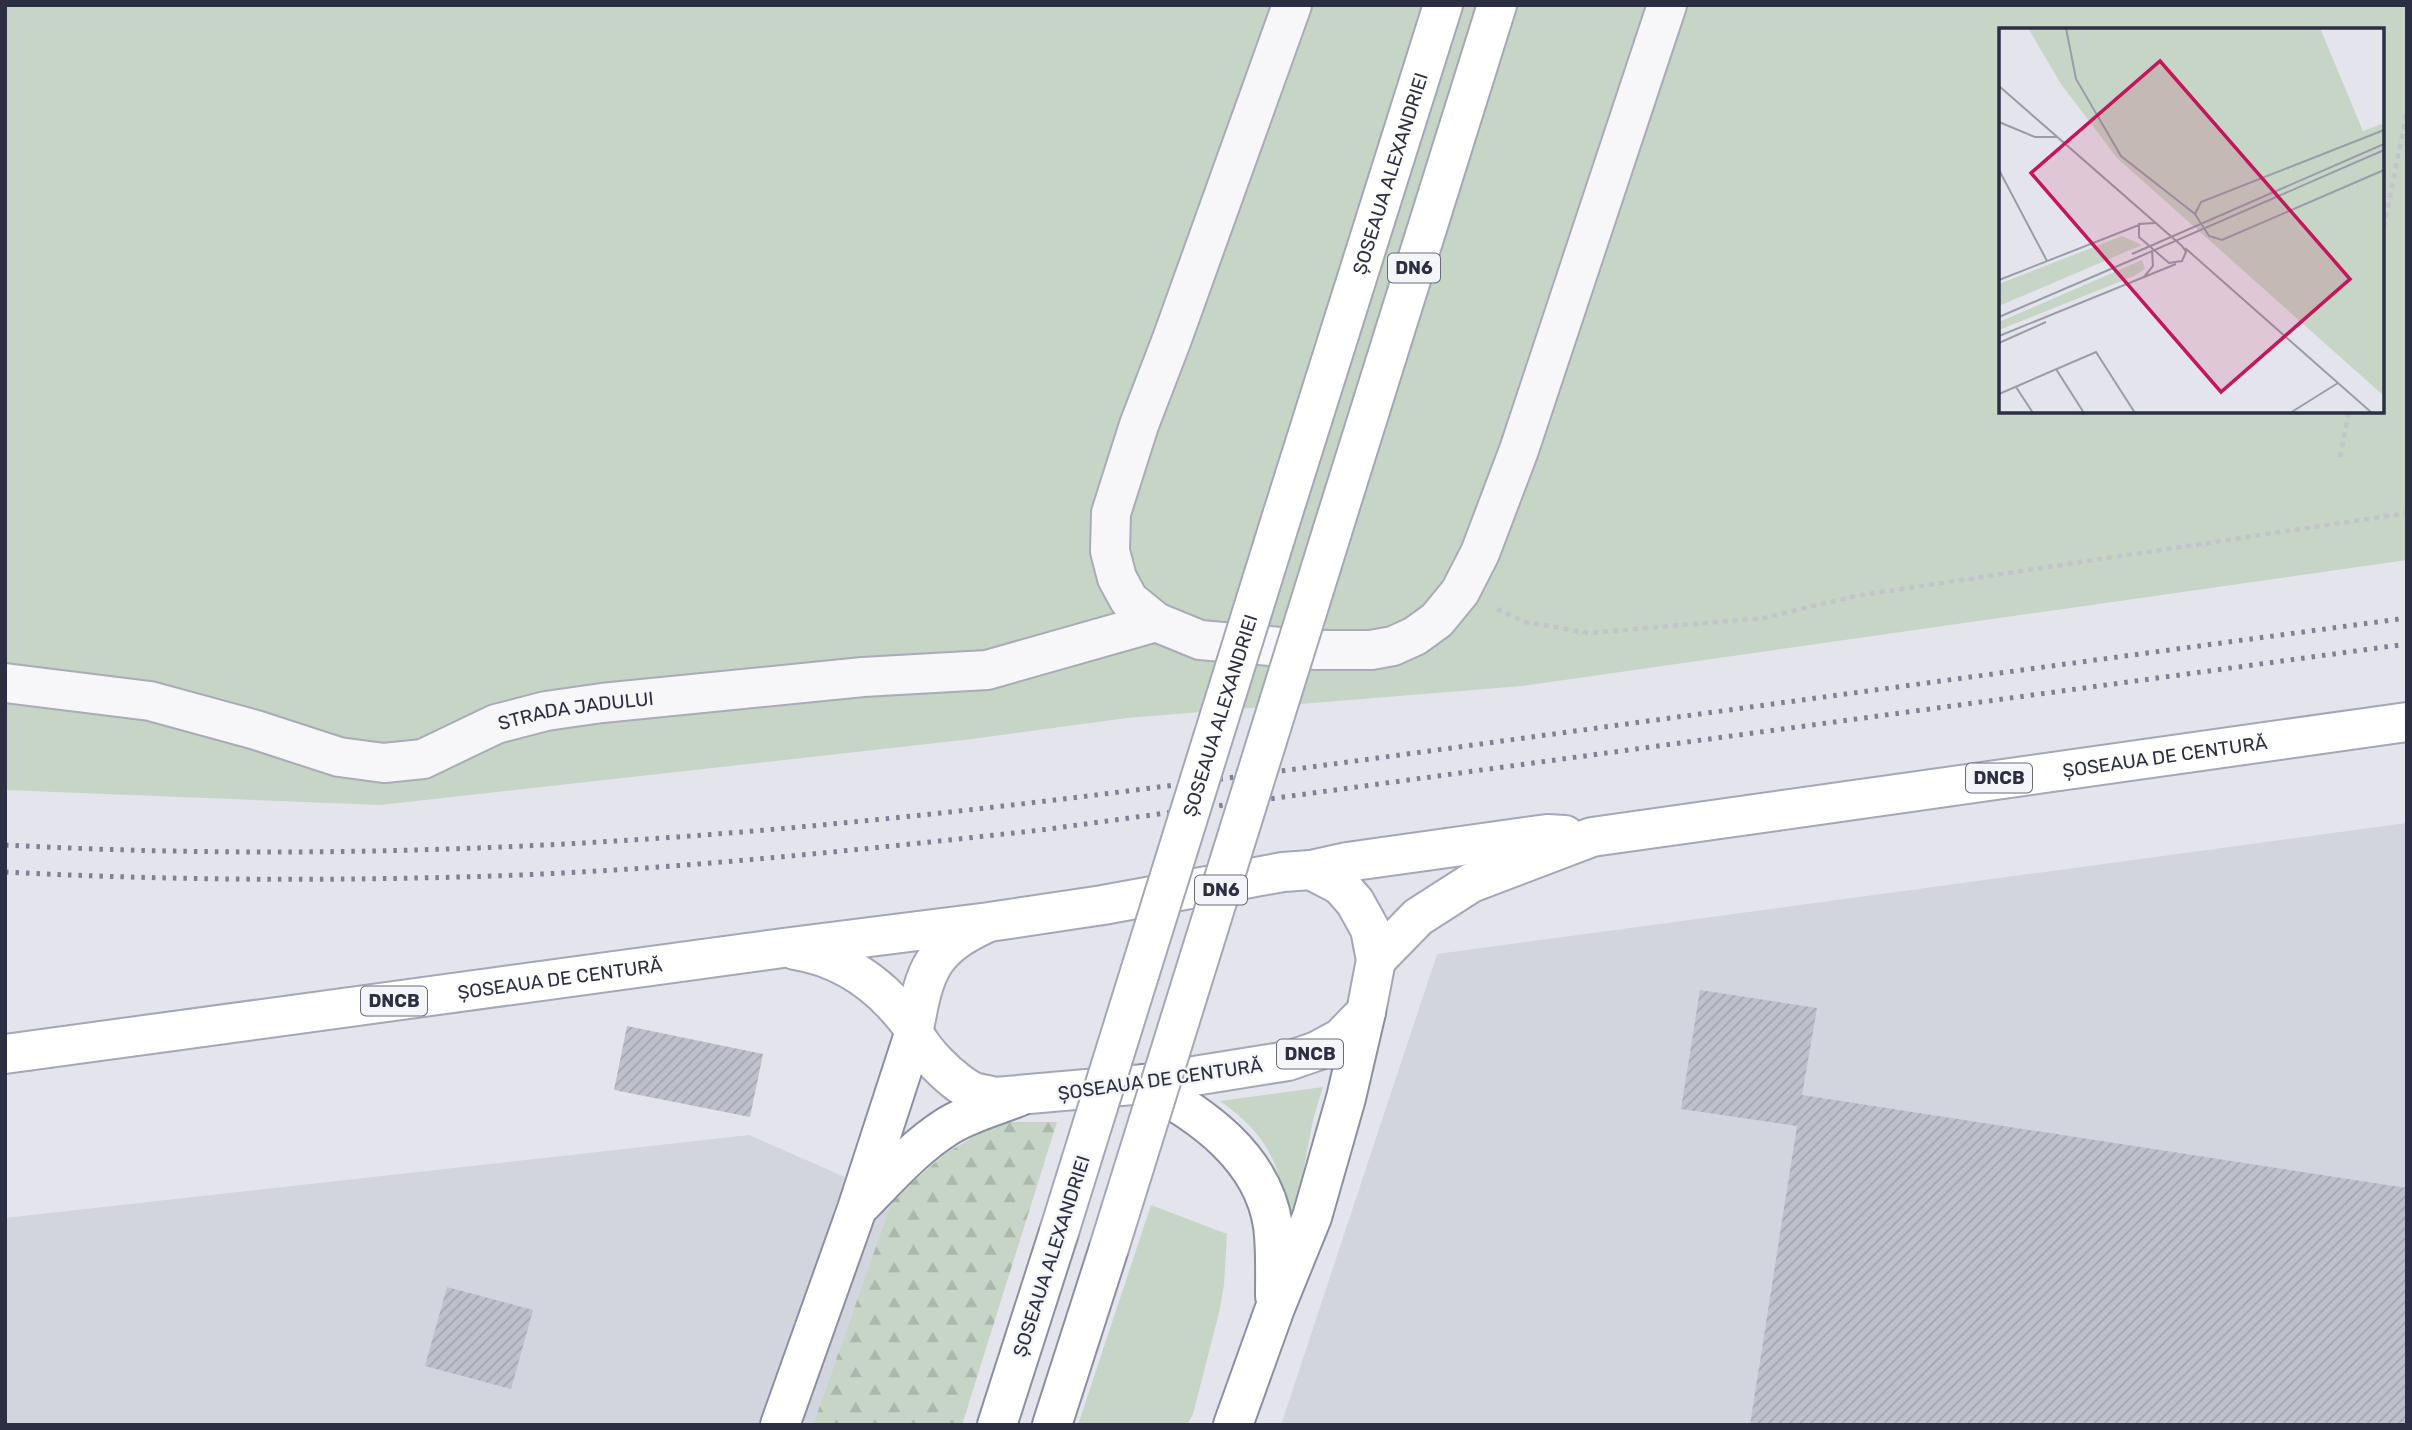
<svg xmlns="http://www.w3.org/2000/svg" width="2412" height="1430" font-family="Rubik,sans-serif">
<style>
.built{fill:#d2d4de}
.green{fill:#c6d5c5;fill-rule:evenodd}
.forest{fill:url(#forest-firs)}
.building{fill:url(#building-hatch)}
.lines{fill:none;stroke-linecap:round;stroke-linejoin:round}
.minor-casing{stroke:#a9abb6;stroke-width:42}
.primary-casing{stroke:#a3a7b7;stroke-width:42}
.trunk-casing{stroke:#8b8fa2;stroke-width:42}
.path{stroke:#c2c3cb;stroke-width:4.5;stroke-dasharray:5 5;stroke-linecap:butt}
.minor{stroke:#f7f7fa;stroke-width:38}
.primary{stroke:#fff;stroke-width:38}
.trunk{stroke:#fff;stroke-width:38}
.rail{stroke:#7e8195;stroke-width:5;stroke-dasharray:3.5 7;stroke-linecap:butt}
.primary-bridge-casing{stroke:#a3a7b7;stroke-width:42;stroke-linecap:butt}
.primary-bridge{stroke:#fff;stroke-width:38}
.labels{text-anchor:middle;stroke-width:5;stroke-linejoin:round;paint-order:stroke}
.shield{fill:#f4f5f9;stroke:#686a7a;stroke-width:2}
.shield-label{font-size:18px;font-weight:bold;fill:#2c2f44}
.street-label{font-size:19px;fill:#2c2f44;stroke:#f4f5f9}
.inset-road{fill:none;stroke:#9a9ca9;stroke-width:2}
.view{fill:#c2185b;fill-opacity:0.15;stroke:#c2185b;stroke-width:3.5}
.inset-edge{fill:none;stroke:#2c2f44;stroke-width:3.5}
</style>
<defs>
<pattern id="forest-firs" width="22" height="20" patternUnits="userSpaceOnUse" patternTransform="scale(1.75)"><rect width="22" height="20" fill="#c6d5c5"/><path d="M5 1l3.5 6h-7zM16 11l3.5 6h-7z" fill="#aab7aa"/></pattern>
<pattern id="building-hatch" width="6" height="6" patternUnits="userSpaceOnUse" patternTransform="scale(1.75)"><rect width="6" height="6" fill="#bec0cc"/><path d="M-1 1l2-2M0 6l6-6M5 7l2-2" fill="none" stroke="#a3a5b0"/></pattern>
</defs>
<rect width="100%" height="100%" fill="#e4e5ec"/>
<g class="built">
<polygon points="2407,823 2407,1425 1281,1425 1437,954"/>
<polygon points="749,1135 893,1198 813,1425 5,1425 5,1218"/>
</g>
<g class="green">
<path d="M5 5H2407V560L1522 686 1127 718 972 739 380 805 5 790ZM2001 30H2382V411H2001Z"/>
<path d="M1323 1087 1313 1120 1295 1214 1291 1218C1276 1160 1270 1137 1220 1101Z"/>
<polygon points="1151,1205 1227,1234 1224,1285 1219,1313 1193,1414 1187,1425 1078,1425"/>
</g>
<polygon class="forest" points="1007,1122 1057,1122 962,1425 813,1425 893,1198 948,1152 982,1132"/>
<g class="building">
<polygon points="1700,990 1817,1008 1802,1095 2407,1188 2407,1425 1750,1425 1797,1126 1681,1109"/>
<polygon points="627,1026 763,1054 750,1117 614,1090"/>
<polygon points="447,1287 533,1310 511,1389 425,1366"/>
</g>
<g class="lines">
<defs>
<g id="minor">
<polyline points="1292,5 1172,339 1139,425 1111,513 1110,551 1117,578 1129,600 1156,622 1200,640 1316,650 1371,650 1393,646 1415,636 1437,620 1460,592 1480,553 1519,450 1667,5"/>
<path id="s1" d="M5 683 150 701 256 730 339 757 384 763 423 759 496 724 546 711 602 703 863 677 987 670 1156 622"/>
</g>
<g id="primary">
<path id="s2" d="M1282 516 1443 5"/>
<polyline points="1332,532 1497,5"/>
<polyline points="1311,870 1347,862 1547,834 1565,835"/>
<path d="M795 950C845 958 885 988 914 1029"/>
<path id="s3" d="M1376 960 1418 917 1471 883 1592 837 2407 722"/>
<path id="s4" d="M5 1054 783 948 989 922 1103 905 1283 872 1311 870 1340 885 1355 902 1370 929 1376 960 1366 1012 1341 1038 1317 1051 1288 1061 1144 1084 995 1097C988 1095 980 1094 974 1092 956 1085 916 1047 914 1029 925 969 931 948 989 922"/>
</g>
<g id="trunk">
<path d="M1144 1084C1201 1114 1263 1157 1273 1226 1276 1248 1275 1273 1275 1296"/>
<path d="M863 1203C890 1175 915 1147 948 1126 969 1113 995 1106 1018 1097"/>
<polyline points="780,1425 857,1209 914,1034"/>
<polyline points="997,1425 1059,1232"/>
<polyline points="1052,1425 1109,1248"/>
<polyline points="1233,1425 1275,1308 1312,1217 1346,1098 1366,1012"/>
</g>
</defs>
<use href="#minor" class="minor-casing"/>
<use href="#primary" class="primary-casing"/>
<use href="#trunk" class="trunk-casing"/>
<g class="path">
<polyline points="2382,237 2407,111"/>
<polyline points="2340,457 2349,411"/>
<polyline points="1497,609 1525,622 1589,633 1764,618 1855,596 2407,513"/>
</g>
<use href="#minor" class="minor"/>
<use href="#primary" class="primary"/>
<use href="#trunk" class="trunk"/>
<g class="rail">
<path d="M5 845C284 860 564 850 842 823 1043 804 1244 776 1444 749 1765 705 2086 661 2407 618"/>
<path d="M5 872C157 880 309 881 461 877 655 872 849 851 1041 830L2407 644"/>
</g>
<defs>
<g id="primary-bridge">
<path id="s5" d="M1059 1232 1282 516"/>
<polyline points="1109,1248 1332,532"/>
</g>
</defs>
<use href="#primary-bridge" class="primary-bridge-casing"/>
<use href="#primary-bridge" class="primary-bridge"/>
</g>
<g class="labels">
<g class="shield">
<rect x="1388" y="253.5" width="52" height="29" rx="5"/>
<rect x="1966" y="763.5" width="66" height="29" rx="5"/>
<rect x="1195" y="875.5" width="52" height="29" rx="5"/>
<rect x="361" y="986.5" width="66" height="29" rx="5"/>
<rect x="1277" y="1039.5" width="66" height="29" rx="5"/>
</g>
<g class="shield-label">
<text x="1414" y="274">DN6</text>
<text x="1999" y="784">DNCB</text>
<text x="1221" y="896">DN6</text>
<text x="394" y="1007">DNCB</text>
<text x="1310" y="1060">DNCB</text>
</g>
<g class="street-label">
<text dy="7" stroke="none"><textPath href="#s2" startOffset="359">ȘOSEAUA ALEXANDRIEI</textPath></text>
<text dy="7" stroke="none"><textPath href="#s1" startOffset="590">STRADA JADULUI</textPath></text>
<text dy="7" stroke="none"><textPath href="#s5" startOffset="541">ȘOSEAUA ALEXANDRIEI</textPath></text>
<text dy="7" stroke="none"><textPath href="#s3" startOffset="831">ȘOSEAUA DE CENTURĂ</textPath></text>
<text dy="7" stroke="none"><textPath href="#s4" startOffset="560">ȘOSEAUA DE CENTURĂ</textPath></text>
<text transform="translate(1160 1079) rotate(-8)" y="7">ȘOSEAUA DE CENTURĂ</text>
<text transform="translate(1051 1256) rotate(-72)" y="7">ȘOSEAUA ALEXANDRIEI</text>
</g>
</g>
<g transform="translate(1999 28)">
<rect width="385" height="385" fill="#e4e5ec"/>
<path d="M29 0H321L364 103 385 95V368L118 130 62 56ZM143 232 146 241 135 248 0 302V294Z" fill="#c6d5c5"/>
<path d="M123 208 143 217 0 278V256Z" fill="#c6d5c5"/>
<path class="inset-road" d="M67 0 77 51 122 128 196 186M0 58 183 218 187 224 183 233 170 235 140 209V196L156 195M0 94 36 109H58M385 102 202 174 196 186 210 208 223 212 385 142M0 142 48 233M186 220 373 385M133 226 385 116M135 231 385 122M145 249 154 238 153 222M0 252 140 197M0 289 135 231M0 308 177 236M0 315 47 294M57 341 85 385M17 359 34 385M0 366 97 324 136 385M291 385 339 355"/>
<path class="view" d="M161 33 351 251 222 364 32 145Z"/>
<rect width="385" height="385" class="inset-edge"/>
</g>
<rect width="2412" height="1430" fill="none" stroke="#2c2f44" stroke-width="14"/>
</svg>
